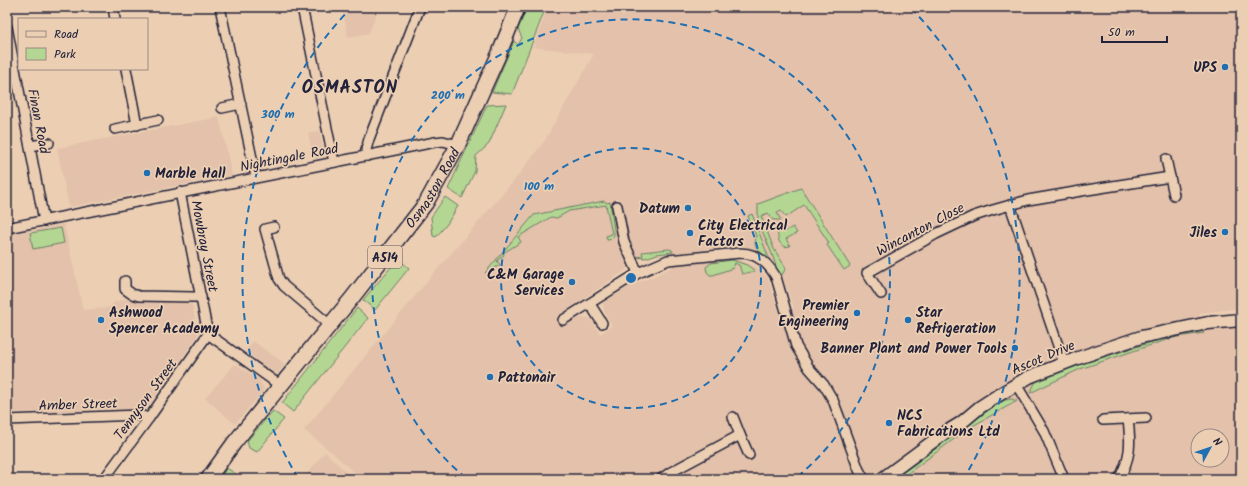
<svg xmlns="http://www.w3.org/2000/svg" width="1248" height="486" font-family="Kalam,sans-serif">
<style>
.built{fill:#e3c1aa;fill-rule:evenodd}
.green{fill:#b3d792;stroke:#6a7c66}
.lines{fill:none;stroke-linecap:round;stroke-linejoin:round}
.street-casing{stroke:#22223b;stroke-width:12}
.secondary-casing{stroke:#22223b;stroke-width:15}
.primary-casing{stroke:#22223b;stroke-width:17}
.street{stroke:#eccfb3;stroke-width:9}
.secondary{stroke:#eccfb3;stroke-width:12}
.primary{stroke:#eccfb3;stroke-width:14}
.ring{fill:none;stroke:#1f6fb2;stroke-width:2;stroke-dasharray:7 5}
.poi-dot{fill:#1f6fb2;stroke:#eccfb3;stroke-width:1.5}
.labels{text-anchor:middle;stroke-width:3.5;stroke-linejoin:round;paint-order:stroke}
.shield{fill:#eccfb3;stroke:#5f565f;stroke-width:1}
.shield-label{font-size:13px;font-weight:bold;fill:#22223b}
.poi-label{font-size:14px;font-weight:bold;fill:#22223b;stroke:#eccfb3;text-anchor:end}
.street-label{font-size:14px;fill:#22223b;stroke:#eccfb3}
.district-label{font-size:18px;font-weight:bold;letter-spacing:1px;fill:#22223b;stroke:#eccfb3}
.centre{fill:#1f6fb2;stroke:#eccfb3;stroke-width:2}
.ring-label{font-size:12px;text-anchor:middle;font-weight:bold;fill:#1f6fb2;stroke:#eccfb3;stroke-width:3.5;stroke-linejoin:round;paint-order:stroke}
</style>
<rect width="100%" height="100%" fill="#eccfb3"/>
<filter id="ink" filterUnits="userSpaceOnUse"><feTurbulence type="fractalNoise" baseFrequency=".025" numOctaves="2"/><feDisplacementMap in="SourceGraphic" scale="8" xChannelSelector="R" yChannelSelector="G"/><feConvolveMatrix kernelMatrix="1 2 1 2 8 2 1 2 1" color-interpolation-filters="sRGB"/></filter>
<g filter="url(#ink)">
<g class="built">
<polygon points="342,7 379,7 369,33 348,37"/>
<path d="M548 7H1241V308L1199 313 1204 327 1241 324V479H361L335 455 304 430 430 278 518 176 545 140 594 54 533 47ZM614 199H621L631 251 638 260 657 255 744 245 779 266 794 308 780 316 768 278 757 267 737 259 677 264 657 275 631 285 605 301 603 305 604 311 612 326 600 334 590 318 580 317 563 327 556 317 626 270 628 262 618 236ZM1198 436H1222V460H1198Z"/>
<polygon points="219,117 232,175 69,207 57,148"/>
<polygon points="319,131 325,157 314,159 308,133"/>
<polygon points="64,224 83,310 106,308 111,306 114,302 126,299 192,304 198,335 147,408 7,413 7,235"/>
<polygon points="253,341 285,364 277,374 245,352"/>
<polygon points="235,364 260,380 264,390 235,424 205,398"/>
<polygon points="325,452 354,479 303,479"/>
</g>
<g class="green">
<polygon points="527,7 546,7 512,94 492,92 514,41 518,45 522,38 518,29"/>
<polygon points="506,104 489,144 476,156 475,171 462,198 448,189 487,105"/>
<polygon points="801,188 850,266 844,270 827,245 829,243 804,205 786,217 781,211 777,213 781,220 773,220 768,213 761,216 774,249 786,268 780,278 772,254 758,221 758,204"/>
<polygon points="445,197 458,206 447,224 436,237 433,236 431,217"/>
<path d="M604 201 607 203 610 202 614 230C615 235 613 240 607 240L606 236 612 234 606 205 569 211 557 218 551 217 518 237 521 242 503 253 504 255 497 261 500 265 485 273 534 215Z"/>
<polygon points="752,214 770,261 756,248 755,243 756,236 748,216"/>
<path d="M781 227 784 232 793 227 797 233 786 239 790 246C779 250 774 233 781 227Z"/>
<polygon points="61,228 64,243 33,249 30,233"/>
<polygon points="669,249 672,250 673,252 657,254 646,258 637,257 643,256 642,252"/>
<polygon points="398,259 409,268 375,310 363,300"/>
<polygon points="732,260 747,265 755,271 742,274 740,268 740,266 735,263 733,268 713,275 710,275 707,272 706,267 711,263"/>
<polygon points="357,308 368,318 293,412 282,403"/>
<polygon points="1201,331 1204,333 1177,337 1163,341 1080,369 1030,393 1036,381 1047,375 1168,337"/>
<polygon points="1012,399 1017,401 969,428 900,479 898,477 898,476 993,407 1005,400"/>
<polygon points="273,411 284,419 257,452 249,448 247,441"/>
<polygon points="227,468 238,476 236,479 219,479"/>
</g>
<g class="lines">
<defs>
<g id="street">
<polyline points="113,7 115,19"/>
<polyline points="220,7 256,177"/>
<polyline points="302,7 334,162"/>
<polyline points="7,27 44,221"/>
<polyline points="126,69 137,125"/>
<polyline points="222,108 241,104"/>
<polyline points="115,129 158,120"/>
<polyline points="30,146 49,143"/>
<polyline points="367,156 366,150 369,139 420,7"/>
<polyline points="1166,159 1174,195"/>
<polyline points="180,192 208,334 281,386"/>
<polyline points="1010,205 1064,363"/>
<polyline points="617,206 624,242 638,273"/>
<polyline points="274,227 265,229 279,279 284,286 330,325"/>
<polyline points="7,228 435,142 443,141 458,145"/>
<polyline points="125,281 125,289 132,294 139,296 193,297 201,297"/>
<polyline points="881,294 867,273 936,234 974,216 993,210 1028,200 1087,190 1170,177"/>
<polyline points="590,304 602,323"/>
<path d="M563 320 638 273 668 260 740 253C757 253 768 263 776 277L796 346 809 368 824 385 833 400 859 470 864 479"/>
<polyline points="1016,384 1044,431 1064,479"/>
<polyline points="7,420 139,415 149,418"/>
<polyline points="1103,420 1146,418"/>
<polyline points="740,435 749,455"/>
<polyline points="104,479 149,418 208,334"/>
<polyline points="661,479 671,472 740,435 733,417"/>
<path d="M1119 479C1131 457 1131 444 1128 419"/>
</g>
<polyline id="secondary" points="882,479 943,434 961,423 980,407 997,396 1029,377 1078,358 1141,337 1208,323 1241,320"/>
<g id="primary">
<path id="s1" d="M208 479 234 443 352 298 426 203 458 145 499 54 518 7"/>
</g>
</defs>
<use href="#street" class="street-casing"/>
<use href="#secondary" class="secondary-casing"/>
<use href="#primary" class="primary-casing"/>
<use href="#street" class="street"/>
<use href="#secondary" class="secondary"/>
<use href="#primary" class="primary"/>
</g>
</g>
<g class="ring">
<circle cx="631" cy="278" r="130"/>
<path d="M466 478A259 259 0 1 1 796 478"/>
<path d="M298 478A389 389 0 0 1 351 8M911 8A389 389 0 0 1 964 478"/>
</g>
<g class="poi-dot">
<circle cx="1225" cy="67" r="4"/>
<circle cx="147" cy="173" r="4"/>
<circle cx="688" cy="208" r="4"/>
<circle cx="1225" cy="232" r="4"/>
<circle cx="690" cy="233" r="4"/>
<circle cx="572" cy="282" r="4"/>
<circle cx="857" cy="313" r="4"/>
<circle cx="101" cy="320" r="4"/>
<circle cx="908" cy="320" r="4"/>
<circle cx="1015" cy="348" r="4"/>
<circle cx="490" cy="377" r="4"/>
<circle cx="889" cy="423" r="4"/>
</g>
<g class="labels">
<rect class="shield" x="368" y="246" width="34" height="22" rx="3"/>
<g class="shield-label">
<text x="385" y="262">A514</text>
</g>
<g class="poi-label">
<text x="1217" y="72">UPS</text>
<text x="155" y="178" text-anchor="start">Marble Hall</text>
<text x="680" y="213">Datum</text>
<text x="698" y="230" text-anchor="start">City Electrical<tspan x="698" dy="16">Factors</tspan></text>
<text x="1217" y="237">Jiles</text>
<text x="564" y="279">C&amp;M Garage<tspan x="564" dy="16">Services</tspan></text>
<text x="849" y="310">Premier<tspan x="849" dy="16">Engineering</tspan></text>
<text x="109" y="317" text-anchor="start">Ashwood<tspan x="109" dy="16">Spencer Academy</tspan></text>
<text x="916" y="317" text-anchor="start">Star<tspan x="916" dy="16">Refrigeration</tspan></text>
<text x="1007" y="353">Banner Plant and Power Tools</text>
<text x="498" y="382" text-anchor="start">Pattonair</text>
<text x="897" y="420" text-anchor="start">NCS<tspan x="897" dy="16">Fabrications Ltd</tspan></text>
</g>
<g class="street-label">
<text transform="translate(39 121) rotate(79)" y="5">Finan Road</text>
<text transform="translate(289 157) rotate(-11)" y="5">Nightingale Road</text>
<text dy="5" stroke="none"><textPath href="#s1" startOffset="368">Osmaston Road</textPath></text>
<text transform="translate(920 229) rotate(-28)" y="5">Wincanton Close</text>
<text transform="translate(205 246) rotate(79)" y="5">Mowbray Street</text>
<text transform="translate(1043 357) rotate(-23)" y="5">Ascot Drive</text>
<text transform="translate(145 399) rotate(-54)" y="5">Tennyson Street</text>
<text transform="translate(78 404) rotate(-2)" y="5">Amber Street</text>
</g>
<g class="district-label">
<text x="350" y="93">OSMASTON</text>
</g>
</g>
<circle cx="631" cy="278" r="6" class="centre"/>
<g class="ring-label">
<text x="448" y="99">200 m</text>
<text x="278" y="118">300 m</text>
<text x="539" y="190">100 m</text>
</g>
<rect width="1248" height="486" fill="none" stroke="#eccfb3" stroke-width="24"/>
<rect x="12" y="12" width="1224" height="462" fill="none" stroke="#22223b" stroke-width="1.5" filter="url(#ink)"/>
<rect x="18" y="18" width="130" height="52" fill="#eccfb3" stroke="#9b8a83"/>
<rect x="26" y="31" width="20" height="6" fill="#eccfb3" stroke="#9b8a83"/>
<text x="54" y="38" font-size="12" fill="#22223b">Road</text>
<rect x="26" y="48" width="20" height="12" fill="#b3d792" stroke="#9b8a83"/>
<text x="54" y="58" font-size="12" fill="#22223b">Park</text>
<g transform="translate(1210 448) rotate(50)"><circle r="19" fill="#eccfb3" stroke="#9b8a83"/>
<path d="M0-3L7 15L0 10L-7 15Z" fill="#1f6fb2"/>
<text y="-6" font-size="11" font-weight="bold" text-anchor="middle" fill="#22223b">N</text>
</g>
<path d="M1102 36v6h65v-6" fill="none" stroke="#22223b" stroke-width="2"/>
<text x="1108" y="36" font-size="12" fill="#22223b" stroke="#eccfb3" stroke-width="3" paint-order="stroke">50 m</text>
</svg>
